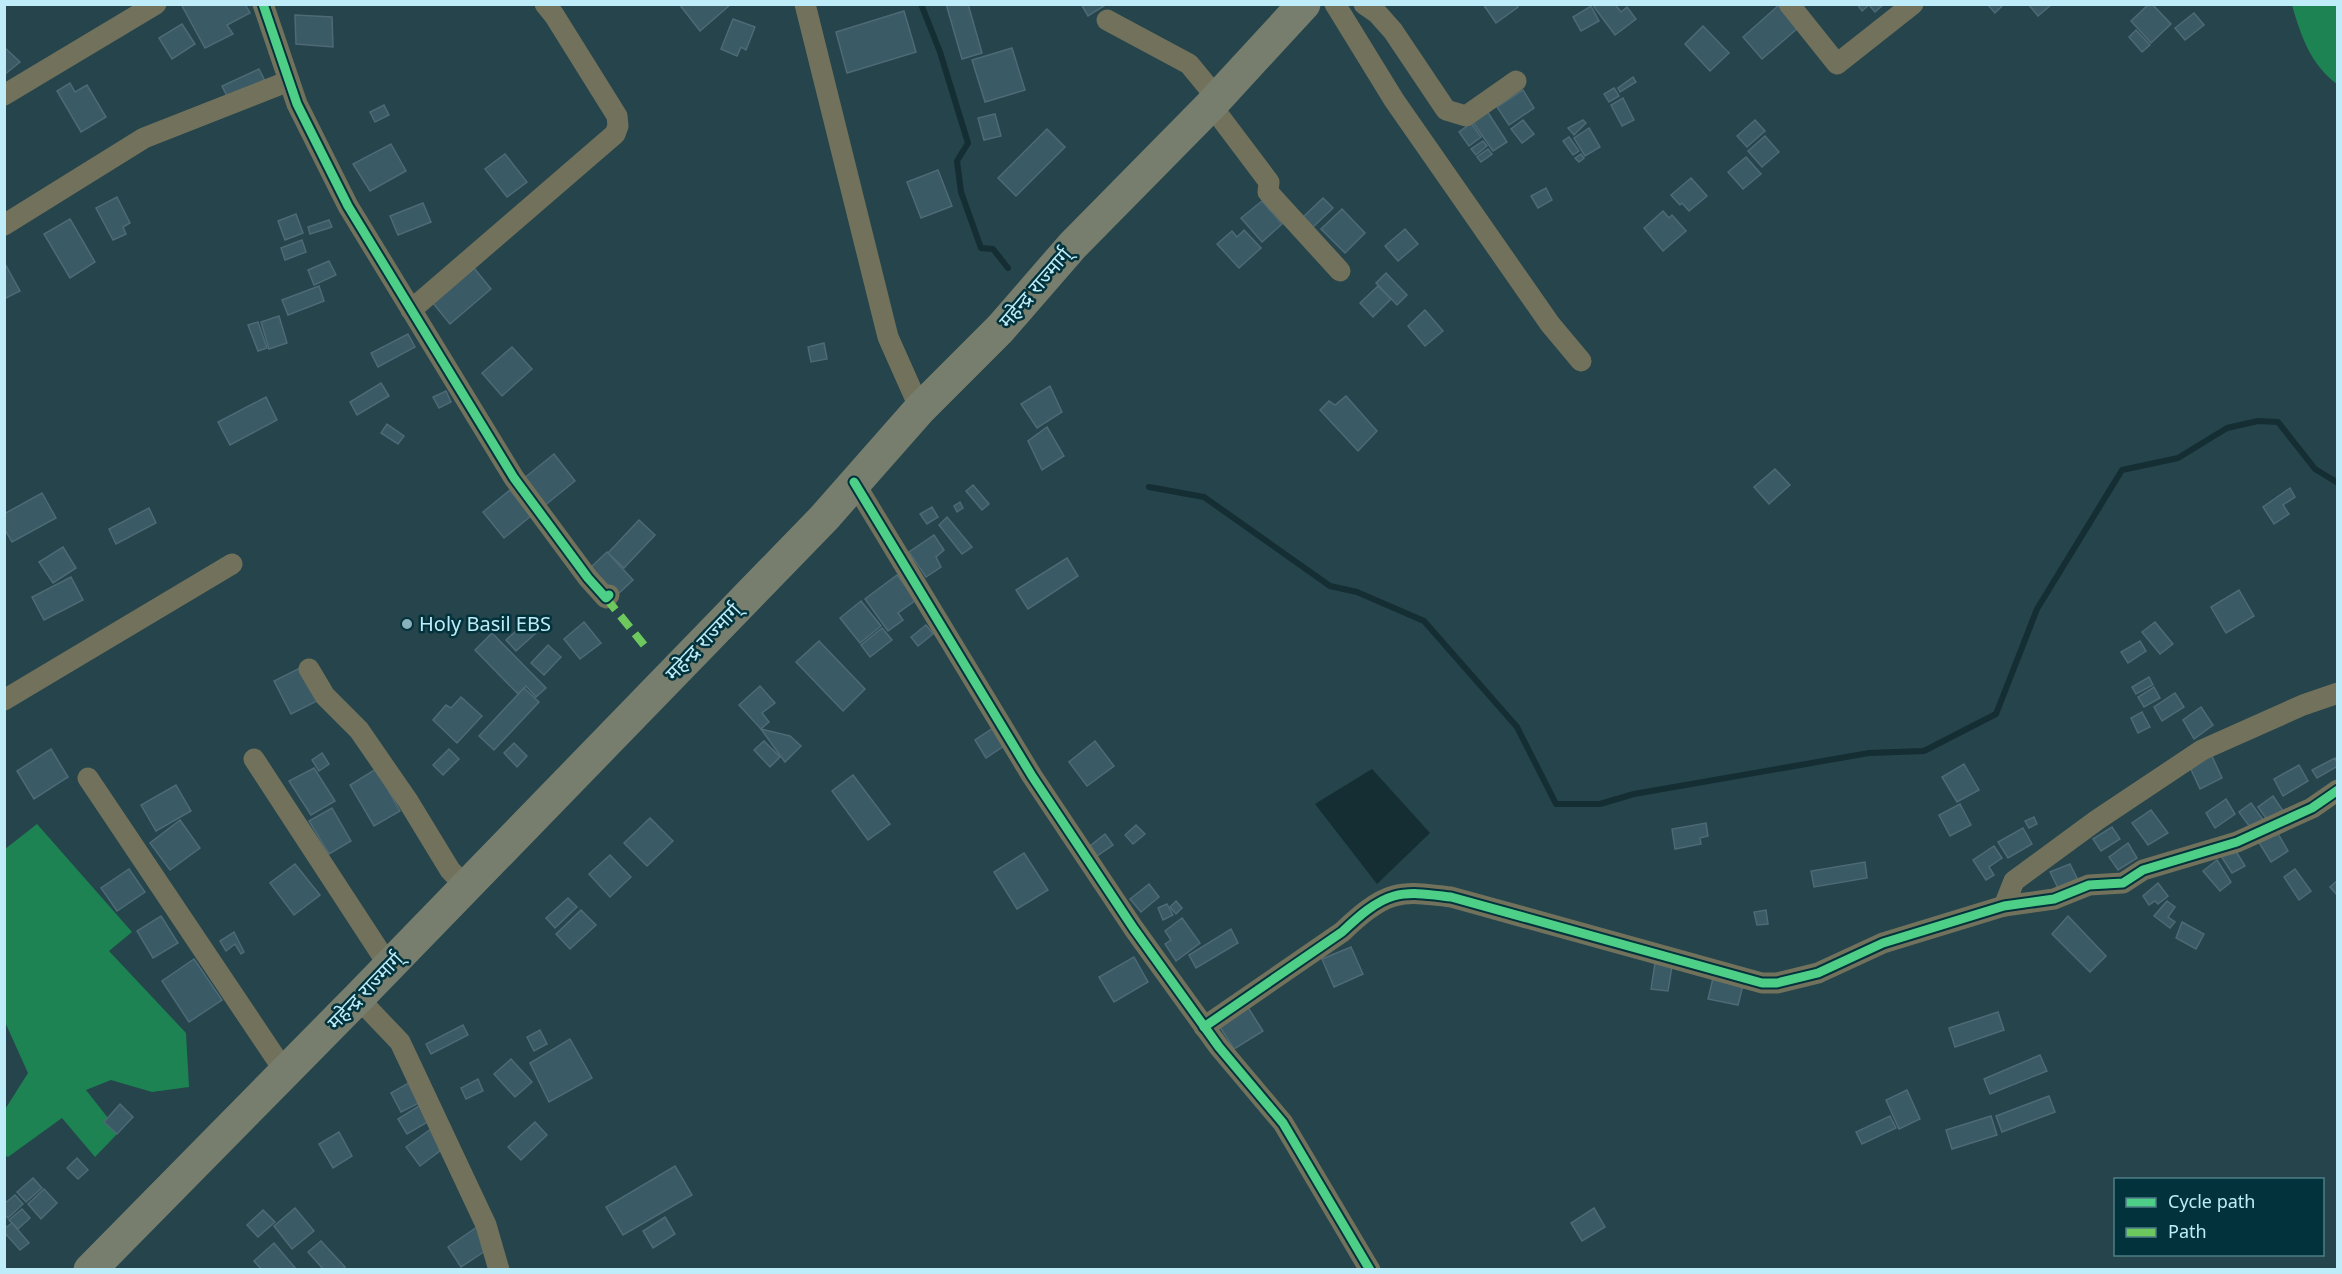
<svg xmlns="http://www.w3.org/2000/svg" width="2342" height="1274" font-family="Georgia,'Noto Sans Devanagari',serif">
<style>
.forest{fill:#1d8353}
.water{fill:#152e34}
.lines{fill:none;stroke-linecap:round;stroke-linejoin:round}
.stream{stroke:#152e34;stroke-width:6}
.building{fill:#3a5a65;stroke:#4d6a76;stroke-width:1.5}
.minor{stroke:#72725c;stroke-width:21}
.trunk{stroke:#787e6d;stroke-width:33}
.quiet{stroke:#6dc95d;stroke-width:8;stroke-dasharray:15 8;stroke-linecap:butt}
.cycleway-casing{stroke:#02333c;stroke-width:13}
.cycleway{stroke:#4dcf88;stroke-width:9}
.poi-dot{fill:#88b1bb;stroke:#02333c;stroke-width:2}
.labels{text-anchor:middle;stroke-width:5;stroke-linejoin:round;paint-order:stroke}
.street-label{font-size:20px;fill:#beecf8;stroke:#02333c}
.poi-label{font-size:20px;fill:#beecf8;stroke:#02333c;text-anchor:start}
</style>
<rect width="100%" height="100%" fill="#25444b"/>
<g class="forest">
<path d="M2292 5H2337V84C2310 64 2301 36 2292 5Z"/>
<polygon points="37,824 132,932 109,951 186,1033 189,1087 152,1092 111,1080 86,1090 119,1132 95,1157 62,1118 8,1157 5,1155 4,1111 28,1073 5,1022 5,849"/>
</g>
<polygon class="water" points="1372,769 1430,833 1377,884 1315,804"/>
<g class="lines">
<g class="stream">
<polyline points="921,4 940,52 968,143 957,161 961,192 981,248 993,249 1008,268"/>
<polyline points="1149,487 1204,497 1330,586 1357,592 1424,621 1517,727 1556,804 1600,804 1634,794 1869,753 1924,751 1996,714 2037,609 2122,470 2178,458 2227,428 2258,421 2278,422 2315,469 2338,483"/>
</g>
</g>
<g class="building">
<polygon points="181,4 245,4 250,13 227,25 233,34 205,48"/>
<polygon points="679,4 730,4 730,5 700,31"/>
<polygon points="946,4 968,4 982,53 962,59"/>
<polygon points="1081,4 1107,4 1088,16"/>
<polygon points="1483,4 1516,4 1518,7 1496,23"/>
<polygon points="1598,4 1615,4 1621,12 1627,7 1636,19 1615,35 1594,7"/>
<polygon points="1857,4 1884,4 1875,12 1869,5 1862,11"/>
<polygon points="1987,4 2004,4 1995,13"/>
<polygon points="2028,4 2052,4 2038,16"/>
<polygon points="2149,4 2152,4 2171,24 2151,43 2131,21"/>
<polygon points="1779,5 1798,28 1762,59 1743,37"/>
<polygon points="1591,6 1599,21 1581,31 1573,17"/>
<polygon points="904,11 916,52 847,73 836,32"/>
<polygon points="2194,13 2204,25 2185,40 2175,28"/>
<polygon points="295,15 332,17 333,47 296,44"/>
<polygon points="733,19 755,27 746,50 741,47 737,56 721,49"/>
<polygon points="182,24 195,44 172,59 159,38"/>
<polygon points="1703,26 1729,53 1710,71 1685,44"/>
<polygon points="2136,30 2150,45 2142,52 2129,37"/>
<polygon points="4,47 20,62 4,75"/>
<polygon points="1012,48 1025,90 985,102 972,60"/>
<polygon points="259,69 267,85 230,102 222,86"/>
<polygon points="1633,77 1636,82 1620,92 1618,88"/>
<polygon points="70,83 75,92 87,85 106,117 81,132 57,91"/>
<polygon points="1614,88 1619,96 1609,102 1604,94"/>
<polygon points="1523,90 1534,108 1509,125 1497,107"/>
<polygon points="1623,98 1634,120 1622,126 1611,105"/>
<polygon points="384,105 389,115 375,122 370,112"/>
<polygon points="1487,111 1507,142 1493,151 1472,121"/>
<polygon points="995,114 1001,136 984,140 978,118"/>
<polygon points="1523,120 1534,134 1522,143 1511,129"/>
<polygon points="1583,120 1586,123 1574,135 1568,128"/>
<polygon points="1755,120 1765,131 1747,147 1737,136"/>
<polygon points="1471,123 1481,137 1469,146 1459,132"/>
<polygon points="1589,128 1600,147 1585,156 1574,138"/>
<polygon points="1047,129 1065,147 1016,196 998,178"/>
<polygon points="1765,136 1779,152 1762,167 1748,151"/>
<polygon points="1569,137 1579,151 1573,155 1563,141"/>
<polygon points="1483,141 1487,146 1476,155 1471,149"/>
<polygon points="391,144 406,171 370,191 353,164"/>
<polygon points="1488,149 1492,154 1481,162 1477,157"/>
<polygon points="505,154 527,182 507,197 485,169"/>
<polygon points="1581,154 1584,158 1579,162 1575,158"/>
<polygon points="1746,157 1761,174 1743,189 1728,172"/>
<polygon points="938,170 952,206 921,218 907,182"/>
<polygon points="1691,178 1707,196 1689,211 1682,203 1680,205 1671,195"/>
<polygon points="1546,188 1552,200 1538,208 1531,196"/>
<polygon points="117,197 130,223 123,227 126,234 113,240 96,208"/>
<polygon points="1323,198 1333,208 1312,228 1302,218"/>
<polygon points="1262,201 1282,224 1262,242 1241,218"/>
<polygon points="423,203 431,222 398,235 390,216"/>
<polygon points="1342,209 1365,233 1345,253 1321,229"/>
<polygon points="1663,211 1669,218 1672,215 1686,231 1663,251 1644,228"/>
<polygon points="296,214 303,233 285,240 278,221"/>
<polygon points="70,219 95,262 70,278 44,234"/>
<polygon points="329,220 332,227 310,234 308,227"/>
<polygon points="1405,229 1418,244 1398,261 1385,246"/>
<polygon points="1244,230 1261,248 1239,268 1217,244 1232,231 1237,237"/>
<polygon points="302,240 306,252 285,260 281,248"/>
<polygon points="329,261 336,275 314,285 308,270"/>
<polygon points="4,262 20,291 4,299"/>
<polygon points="474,268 491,289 450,324 433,303"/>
<polygon points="1386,273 1407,295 1397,305 1376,283"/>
<polygon points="319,286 324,301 288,315 282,300"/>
<polygon points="1378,286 1391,299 1373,317 1360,303"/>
<polygon points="1425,310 1443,331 1425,346 1408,326"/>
<polygon points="279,316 287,343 269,349 261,322"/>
<polygon points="258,322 267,348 258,351 248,325"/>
<polygon points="408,334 415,347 378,367 371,353"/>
<polygon points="824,343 827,359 811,362 808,347"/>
<polygon points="512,347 532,369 502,396 482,373"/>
<polygon points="381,383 389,396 357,415 350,402"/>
<polygon points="1050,386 1062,412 1037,428 1021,404"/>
<polygon points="446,391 451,402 439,408 433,397"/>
<polygon points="1346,396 1377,431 1358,451 1320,410 1329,401 1335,405"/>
<polygon points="266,397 277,420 230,445 218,422"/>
<polygon points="387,424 404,436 398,444 381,433"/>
<polygon points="1047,427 1064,456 1042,470 1028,441"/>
<polygon points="554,454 575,481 544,506 523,479"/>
<polygon points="1775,469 1790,485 1769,504 1754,487"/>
<polygon points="973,485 989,504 982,510 966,491"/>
<polygon points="2290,488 2295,497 2283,505 2289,514 2274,524 2263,507"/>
<polygon points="510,490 531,516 504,538 483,512"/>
<polygon points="42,493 56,518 12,542 4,528 4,514"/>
<polygon points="960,502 963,508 957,512 954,506"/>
<polygon points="932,507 938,517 927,524 920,514"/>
<polygon points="149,508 156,523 116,544 109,529"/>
<polygon points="947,517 972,547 962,554 939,525"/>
<polygon points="639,520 655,535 624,568 608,553"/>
<polygon points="934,535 944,550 936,557 941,567 926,577 909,552"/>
<polygon points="63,547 76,568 53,583 39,562"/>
<polygon points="607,552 633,580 615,597 589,569"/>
<polygon points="1067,558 1078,576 1028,609 1016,590"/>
<polygon points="897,575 916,600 898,613 903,620 888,631 865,599"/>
<polygon points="71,577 83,600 44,620 32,597"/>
<polygon points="2239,590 2254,616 2226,633 2211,607"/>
<polygon points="861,601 881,626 860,643 840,618"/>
<polygon points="527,621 537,632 516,651 506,640"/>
<polygon points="584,622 601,643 580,659 564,639"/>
<polygon points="2155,622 2173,644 2160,654 2142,632"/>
<polygon points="926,625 933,634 918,646 911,637"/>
<polygon points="882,628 892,640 870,657 861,645"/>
<polygon points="492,633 546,688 536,697 526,686 518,694 475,650"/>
<polygon points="819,641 865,689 843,711 796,662"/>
<polygon points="2140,641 2146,651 2128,663 2121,652"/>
<polygon points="548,645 561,657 544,675 531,663"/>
<polygon points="304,666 321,699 291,714 274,681"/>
<polygon points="2149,677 2153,685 2136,694 2132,687"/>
<polygon points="760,686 775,703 762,713 769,722 761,729 739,705"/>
<polygon points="2154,687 2160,698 2144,707 2138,697"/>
<polygon points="524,688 539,702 494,750 479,736"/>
<polygon points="2175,693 2184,707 2162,721 2154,707"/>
<polygon points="461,697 482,716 457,743 433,720 446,705 451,708"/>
<polygon points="2201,707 2213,725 2194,739 2183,720"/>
<polygon points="2142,712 2150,727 2138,733 2131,718"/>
<polygon points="999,724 1010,742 986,758 975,740"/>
<polygon points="761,729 790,736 801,746 785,762"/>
<polygon points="764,741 780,757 770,767 754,750"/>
<polygon points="1095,741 1114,766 1087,786 1069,762"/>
<polygon points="514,743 527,756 517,767 504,753"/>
<polygon points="51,749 68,777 34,799 17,771"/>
<polygon points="449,749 459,759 443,775 433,765"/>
<polygon points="322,753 329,764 319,771 312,760"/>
<polygon points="2211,754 2222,778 2200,789 2189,765"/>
<polygon points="2335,758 2338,766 2317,778 2312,770"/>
<polygon points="1964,764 1979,790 1957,802 1942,777"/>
<polygon points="2299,765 2308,781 2283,796 2274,779"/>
<polygon points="314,768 335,801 311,815 289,781"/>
<polygon points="376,769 400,811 374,826 350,785"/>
<polygon points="853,775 890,824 868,840 832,791"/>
<polygon points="176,785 191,811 156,831 141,805"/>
<polygon points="2273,796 2285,814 2268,821 2258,807"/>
<polygon points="2226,799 2235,814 2215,828 2206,813"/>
<polygon points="2251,803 2264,821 2252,830 2239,812"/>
<polygon points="1960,804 1971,825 1950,836 1939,815"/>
<polygon points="332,808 351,841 329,854 309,821"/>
<polygon points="2151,810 2168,833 2148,845 2132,823"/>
<polygon points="2034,817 2037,824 2029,828 2025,821"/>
<polygon points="650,818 673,841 647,866 624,843"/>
<polygon points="180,820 200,848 170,870 150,843"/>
<polygon points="1706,823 1708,836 1700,838 1701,844 1675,849 1672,829"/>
<polygon points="1136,825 1145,834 1133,844 1125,835"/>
<polygon points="2112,827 2120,839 2101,851 2093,839"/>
<polygon points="2023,828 2032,844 2008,858 1998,842"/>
<polygon points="2276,830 2288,851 2271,862 2258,841"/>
<polygon points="1105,834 1113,845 1097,856 1090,846"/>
<polygon points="2128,843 2137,858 2118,870 2109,857"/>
<polygon points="1994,846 2002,858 1989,867 1994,875 1986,880 1973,860"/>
<polygon points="2234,848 2245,866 2232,873 2221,856"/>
<polygon points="1024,853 1048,890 1017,909 994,872"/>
<polygon points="610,855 631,877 610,897 589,874"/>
<polygon points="2217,860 2231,882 2220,891 2203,871"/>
<polygon points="1865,862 1867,878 1814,887 1811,871"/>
<polygon points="295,864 320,895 294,915 270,883"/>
<polygon points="2070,864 2079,882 2059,890 2050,872"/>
<polygon points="129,869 145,892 117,911 101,888"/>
<polygon points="2295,869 2311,891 2299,900 2284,877"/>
<polygon points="2338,880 2338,896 2330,887"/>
<polygon points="2158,883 2168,896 2158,904 2155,901 2149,905 2143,896"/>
<polygon points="1149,884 1159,897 1141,912 1130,899"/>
<polygon points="568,898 577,907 555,928 546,918"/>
<polygon points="1176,901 1182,908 1176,914 1170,907"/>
<polygon points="2167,901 2175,907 2168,917 2175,922 2170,928 2154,916"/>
<polygon points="1167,904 1173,915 1163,920 1158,908"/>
<polygon points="581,910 596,925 570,949 556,934"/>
<polygon points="1766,910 1768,924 1757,925 1754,912"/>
<polygon points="161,916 178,943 153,958 137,931"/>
<polygon points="2068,916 2106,956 2090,972 2052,934"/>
<polygon points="1182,918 1200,943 1176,961 1165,944 1171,940 1165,931"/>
<polygon points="2182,922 2204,934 2196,949 2176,938"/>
<polygon points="1231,929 1238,943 1196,968 1189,955"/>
<polygon points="234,932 244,952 241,954 235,944 226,951 220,941"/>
<polygon points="1351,947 1363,974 1334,987 1322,959"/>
<polygon points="1134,957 1148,982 1114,1002 1099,977"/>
<polygon points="194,959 222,1000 189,1022 162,981"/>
<polygon points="1655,963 1672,966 1668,991 1651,989"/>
<polygon points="1714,974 1744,981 1738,1005 1708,999"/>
<polygon points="1247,1006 1263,1031 1234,1049 1218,1024"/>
<polygon points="1998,1012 2004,1030 1955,1047 1949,1028"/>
<polygon points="463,1025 468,1035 431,1054 426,1044"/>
<polygon points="540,1030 547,1044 534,1051 527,1037"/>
<polygon points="570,1039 592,1078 549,1102 530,1063"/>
<polygon points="2040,1055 2047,1071 1990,1094 1984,1079"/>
<polygon points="511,1059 532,1082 515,1097 494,1074"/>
<polygon points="478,1079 483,1091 466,1099 461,1088"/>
<polygon points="412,1081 423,1101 401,1112 391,1093"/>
<polygon points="1907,1090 1920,1119 1899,1129 1886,1100"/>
<polygon points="2049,1096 2055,1112 2002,1132 1996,1116"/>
<polygon points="120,1104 133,1117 117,1134 104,1122"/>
<polygon points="422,1104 431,1120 407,1134 398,1119"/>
<polygon points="1890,1116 1896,1128 1862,1144 1856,1132"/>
<polygon points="1991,1116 1997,1135 1952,1149 1946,1130"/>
<polygon points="535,1122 547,1135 521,1160 508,1147"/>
<polygon points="431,1129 445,1147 420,1166 406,1147"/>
<polygon points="339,1132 352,1156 333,1168 319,1144"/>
<polygon points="77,1158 88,1170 78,1179 67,1168"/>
<polygon points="675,1166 692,1195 623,1235 606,1207"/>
<polygon points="33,1178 42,1188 26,1202 17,1192"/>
<polygon points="44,1189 57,1203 41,1219 28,1204"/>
<polygon points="15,1195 23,1204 8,1218 4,1214 4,1204"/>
<polygon points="295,1208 314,1231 292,1249 274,1226"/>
<polygon points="1594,1208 1605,1227 1582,1241 1571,1223"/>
<polygon points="22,1209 30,1218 18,1229 9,1220"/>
<polygon points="263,1210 275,1222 258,1237 247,1225"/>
<polygon points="665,1217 675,1234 653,1248 643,1231"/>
<polygon points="12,1223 29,1243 20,1250 4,1232 4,1229"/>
<polygon points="477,1227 491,1247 461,1267 448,1247"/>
<polygon points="321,1241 345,1267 342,1270 324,1270 308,1252"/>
<polygon points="274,1243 297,1270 262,1270 254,1261"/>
</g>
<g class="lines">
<g class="minor">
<polyline points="263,4 297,104 348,206 514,478 588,578 606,598 609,595"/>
<polyline points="805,4 888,337 920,409"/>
<polyline points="1335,4 1394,100 1550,324 1581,361"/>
<polyline points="1364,4 1377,13 1393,31 1446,110 1466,116 1516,81"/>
<polyline points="1789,4 1837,64 1913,4"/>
<polyline points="1107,20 1189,64 1217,98"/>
<polyline points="4,95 156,4"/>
<polyline points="1211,105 1269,182 1268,192 1340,271"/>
<polyline points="4,225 144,138 289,81"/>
<polyline points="411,310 615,134 618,126 617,116 554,15 545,4"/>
<polyline points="854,482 1032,776 1134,929 1219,1047 1283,1123 1370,1270"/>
<polyline points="309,669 325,696 359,730 408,801 450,870 466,887"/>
<polyline points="4,700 232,564"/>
<polyline points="254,759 389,966"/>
<polyline points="88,778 285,1072"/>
<polyline points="2004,906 2014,881 2097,820 2202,750 2303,705 2338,693"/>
<polyline points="358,998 400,1042 486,1225 499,1270"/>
<path d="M1204 1027 1342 932C1356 919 1375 901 1394 896 1412 891 1433 895 1451 897L1762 983H1777L1818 973 1883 943 2004 906 2054 899 2089 885 2123 883 2143 870 2237 842 2312 808 2338 790"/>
</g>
<polyline class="trunk" points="90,1270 358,998 824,518 920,409 1000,329 1073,245 1211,105 1304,4"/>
<polyline class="quiet" points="606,598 644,645"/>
<defs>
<g id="cycleway">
<polyline points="263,4 297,104 348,206 514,478 588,578 606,598 609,595"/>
<polyline points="854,482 1032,776 1134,929 1219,1047 1283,1123 1370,1270"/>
<path d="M1204 1027 1342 932C1356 919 1375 901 1394 896 1412 891 1433 895 1451 897L1762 983H1777L1818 973 1883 943 2004 906 2054 899 2089 885 2123 883 2143 870 2237 842 2312 808 2338 790"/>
</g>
</defs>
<use href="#cycleway" class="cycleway-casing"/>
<use href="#cycleway" class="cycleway"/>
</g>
<circle class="poi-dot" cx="407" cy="624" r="6"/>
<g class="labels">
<g class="street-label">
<text transform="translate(1035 288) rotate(-49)" y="7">महेन्द्र राज्मार्ग्</text>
<text transform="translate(703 642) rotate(-46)" y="7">महेन्द्र राज्मार्ग्</text>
<text transform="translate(365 991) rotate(-46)" y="7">महेन्द्र राज्मार्ग्</text>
</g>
<g class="poi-label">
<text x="419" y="631">Holy Basil EBS</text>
</g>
</g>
<rect width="2342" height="1274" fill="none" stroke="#beecf8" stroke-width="12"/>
<rect x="2114" y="1178" width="210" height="78" fill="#02333c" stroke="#4d7d87" stroke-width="1.5"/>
<rect x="2126" y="1198" width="30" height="9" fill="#4dcf88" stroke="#4d7d87" stroke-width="1.5"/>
<text x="2168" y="1208" font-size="18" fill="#beecf8">Cycle path</text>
<rect x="2126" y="1228" width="30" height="9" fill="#6dc95d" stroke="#4d7d87" stroke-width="1.5"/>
<text x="2168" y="1238" font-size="18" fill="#beecf8">Path</text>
</svg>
